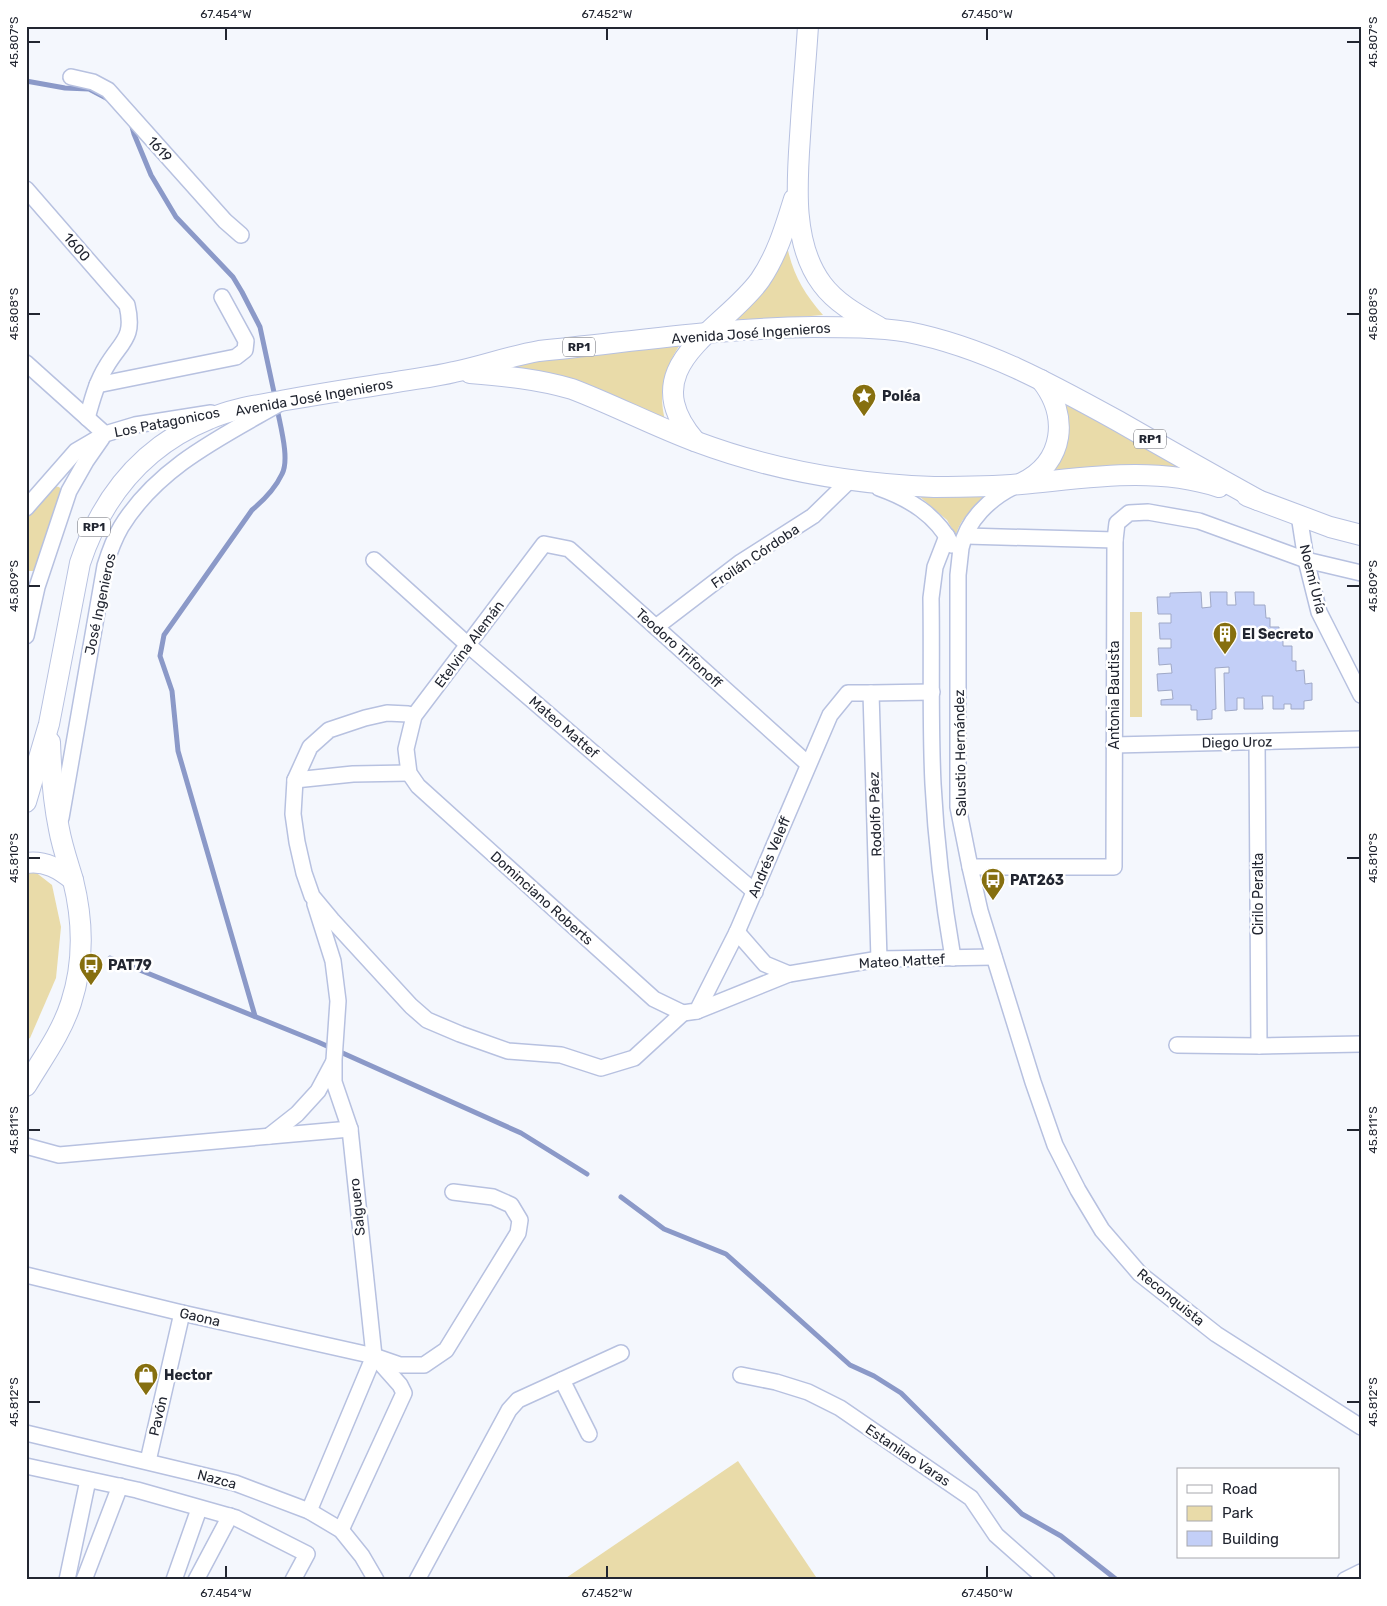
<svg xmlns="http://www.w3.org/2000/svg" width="1387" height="1606" font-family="Rubik,sans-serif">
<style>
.green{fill:#e9dba9}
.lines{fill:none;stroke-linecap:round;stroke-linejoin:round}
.stream{stroke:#8b99c8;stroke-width:5}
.building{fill:#c3cff7;stroke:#9fa8c6}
.minor-casing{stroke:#b7c1e0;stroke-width:18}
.major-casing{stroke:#b7c1e0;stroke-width:22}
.minor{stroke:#fff;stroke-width:15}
.major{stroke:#fff;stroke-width:20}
.ticks{fill:none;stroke:#222631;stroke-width:2}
.labels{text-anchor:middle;stroke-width:5;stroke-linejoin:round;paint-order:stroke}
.shield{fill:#fff;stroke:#64676f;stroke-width:1}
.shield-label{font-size:12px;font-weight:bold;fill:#222631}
.street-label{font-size:14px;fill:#222631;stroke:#fff}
.poi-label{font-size:14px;font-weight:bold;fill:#222631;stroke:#fff;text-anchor:start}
.neatline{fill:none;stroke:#222631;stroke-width:2}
.ticks-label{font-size:12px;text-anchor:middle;fill:#222631}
</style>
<rect width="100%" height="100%" fill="#f4f7fd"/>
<g class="green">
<path d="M787 246C793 275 804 293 823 315L725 323Z"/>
<path d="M679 346C664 370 658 393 665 420L502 367 567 356Z"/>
<polygon points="1056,398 1197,474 1052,474 1059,459"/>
<polygon points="54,486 59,487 62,490 36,568 34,571 29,571 26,567 26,517"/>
<path d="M919 496H990C976 506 959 518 956 536L947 520Z"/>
<rect x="1130" y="612" width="12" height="105"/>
<polygon points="34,871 52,885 61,927 56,978 30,1038 26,1040 26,872"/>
<polygon points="738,1461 818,1580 563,1580"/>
</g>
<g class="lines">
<g class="stream">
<polyline points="26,81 65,88 89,89 108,99"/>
<polyline points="131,123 134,134 151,175 176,217 233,277 242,292 260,327 275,397"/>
<polyline points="110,958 318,1042 521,1133 587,1174"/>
<path d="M255 1016 178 751 172 691 160 656 164 635 252 510C264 500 275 489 282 474 290 459 280 425 277 408"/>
<polyline points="621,1197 664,1229 726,1254 850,1365 874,1376 901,1393 1022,1514 1061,1536 1117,1580"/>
</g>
</g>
<polygon class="building" points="1201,592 1202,608 1211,607 1210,592 1227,592 1227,605 1236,605 1235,592 1254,592 1254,605 1265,605 1266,618 1270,618 1270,627 1279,627 1279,640 1283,640 1283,646 1292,646 1292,661 1296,661 1296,671 1304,670 1305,684 1312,683 1312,700 1304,701 1304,709 1291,709 1291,704 1284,704 1284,709 1273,709 1273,696 1262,696 1263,709 1244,709 1244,698 1237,698 1237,710 1225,711 1224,673 1229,673 1229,667 1215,668 1216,709 1212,710 1212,719 1197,720 1197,710 1191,710 1191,705 1161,705 1161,700 1173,699 1172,690 1158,691 1157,674 1172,673 1171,664 1159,665 1158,648 1171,648 1171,639 1160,639 1159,623 1171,623 1171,614 1158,614 1157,597 1170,597 1170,593"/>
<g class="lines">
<defs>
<g id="minor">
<polyline points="71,77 93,82 108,90 225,221 241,235"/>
<path d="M26 189 127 305C135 339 121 341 106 367 96 383 92 401 87 418"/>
<polyline points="26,363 105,434"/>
<polyline points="97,385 236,357 245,350 246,341 222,297"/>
<path d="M1015 486C990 498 967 520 961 548 960 557 959 566 958 575V807L970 867 980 911 1033 1082 1055 1145 1078 1190 1102 1230 1140 1274 1216 1334 1361 1427"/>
<path d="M879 488C910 499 936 515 952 545"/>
<polyline points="26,508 76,451 105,434 135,425 211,413"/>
<polyline points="1299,515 1306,560 1319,612 1361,695"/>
<path d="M947 536 935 567 931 598C932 660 930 722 933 784 936 842 943 900 953 958"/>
<polyline points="966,536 1115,540"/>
<polyline points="374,560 468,645 755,892"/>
<polyline points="656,627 741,562 813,516 850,480 857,481"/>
<polyline points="26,636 37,587 69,491 86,461 102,438"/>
<polyline points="871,693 932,692"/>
<polyline points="414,716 408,714 387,713 365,718 329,730 310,747 295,780 293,814 297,842 304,873 312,896 332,920 411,1006 427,1020 460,1034 508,1051 561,1055 601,1068 634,1058 683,1013"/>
<polyline points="1257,742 1259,1046"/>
<polyline points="1114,745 1361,739"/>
<polyline points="295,780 353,774 409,773"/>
<path d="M61 818 105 566C109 553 114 539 121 527 157 468 219 438 277 405"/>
<polyline points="970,867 1114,867 1115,540 1117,523 1129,513 1148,512 1199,521 1306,560 1361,573"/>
<polyline points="737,932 765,964 789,974 879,959 994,957"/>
<polyline points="697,1011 789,974"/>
<polyline points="683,1013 654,999 418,786 409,773 406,749 414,716 544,544 569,549 808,764"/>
<polyline points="683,1013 697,1011 737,932 830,715 848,693 871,693 879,959"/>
<polyline points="1177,1045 1259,1046 1361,1044"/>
<polyline points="269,1136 297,1114 318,1091 333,1063"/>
<polyline points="26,1146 59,1155 350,1129"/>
<polyline points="26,1275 182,1313 374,1356 400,1365 424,1365 446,1350 518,1233 520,1220 511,1205 493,1197 453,1192"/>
<polyline points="741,1375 776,1382 808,1392 840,1408 971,1498 996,1535 1047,1580"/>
<polyline points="562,1380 589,1434"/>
<polyline points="26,1433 235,1483 309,1511 341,1530 362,1556 376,1580"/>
<polyline points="148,1461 182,1313"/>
<polyline points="26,1466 137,1490 236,1518 307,1554 293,1580"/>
<polyline points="309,1511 374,1356 350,1129 334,1082 334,1060 338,1001 333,961 315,904"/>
<polyline points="341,1530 404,1393 400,1385 376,1358"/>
<polyline points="67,1580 88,1480"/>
<polyline points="84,1580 120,1486"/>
<polyline points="174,1580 199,1509"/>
<polyline points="196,1580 230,1516"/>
<polyline points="417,1580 509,1410 518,1400 621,1353"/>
<polyline points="1345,1580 1361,1572"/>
</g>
<g id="major">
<path d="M808 26C806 58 803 89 801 121 798 172 789 240 822 284 836 303 858 315 879 327"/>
<path d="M470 373C505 376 538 379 572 389 614 405 654 426 697 442 772 470 853 484 934 487 963 487 992 487 1021 484 1087 478 1154 466 1219 487"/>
<path d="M695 441C631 366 723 331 760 280 777 255 785 228 794 199"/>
<path d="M1022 483C1065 462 1069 415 1041 380"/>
<polyline points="1247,496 1330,527 1361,535"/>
<path d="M26 802 49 724 80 563C102 497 143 446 209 419 234 408 260 405 286 400 321 394 356 388 391 383 412 379 434 377 454 372 483 366 510 356 539 351 630 342 721 328 813 327 844 327 877 327 908 332 984 347 1051 384 1118 421 1165 448 1211 474 1258 500"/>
<path d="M26 863C45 860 60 869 73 880"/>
<path d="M26 1086C42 1059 61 1034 71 1003 84 963 83 920 73 880 68 863 62 846 59 829 53 800 51 771 50 742"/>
</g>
</defs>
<use href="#minor" class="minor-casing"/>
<use href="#major" class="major-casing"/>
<use href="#minor" class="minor"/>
<use href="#major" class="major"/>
</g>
<path class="ticks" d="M226 28V40M607 28V40M987 28V40M28 42H40M1347 42H1360M28 314H40M1347 314H1360M28 586H40M1347 586H1360M28 858H40M1347 858H1360M28 1130H40M1347 1130H1360M28 1402H40M1347 1402H1360M226 1566V1578M607 1566V1578M987 1566V1578"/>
<defs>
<symbol id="sight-pin" viewBox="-11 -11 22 30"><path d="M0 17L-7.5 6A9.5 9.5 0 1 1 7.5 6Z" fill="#866f0f" stroke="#fff"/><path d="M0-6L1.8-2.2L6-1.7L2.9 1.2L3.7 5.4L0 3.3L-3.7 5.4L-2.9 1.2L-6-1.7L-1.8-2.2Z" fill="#fff"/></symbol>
<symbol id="building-pin" viewBox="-11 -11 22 30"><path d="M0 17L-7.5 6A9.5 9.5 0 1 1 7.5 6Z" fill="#866f0f" stroke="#fff"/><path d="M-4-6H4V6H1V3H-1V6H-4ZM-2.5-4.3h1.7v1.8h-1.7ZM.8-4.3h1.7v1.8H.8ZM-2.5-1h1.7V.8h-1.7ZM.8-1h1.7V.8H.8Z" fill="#fff"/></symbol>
<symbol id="bus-pin" viewBox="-11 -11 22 30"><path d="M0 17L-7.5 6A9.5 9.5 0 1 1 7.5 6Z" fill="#866f0f" stroke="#fff"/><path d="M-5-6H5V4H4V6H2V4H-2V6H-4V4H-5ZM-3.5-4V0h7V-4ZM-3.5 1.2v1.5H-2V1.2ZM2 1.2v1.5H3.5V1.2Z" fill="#fff"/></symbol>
<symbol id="shop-pin" viewBox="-11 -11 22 30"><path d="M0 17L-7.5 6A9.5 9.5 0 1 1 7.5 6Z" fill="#866f0f" stroke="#fff"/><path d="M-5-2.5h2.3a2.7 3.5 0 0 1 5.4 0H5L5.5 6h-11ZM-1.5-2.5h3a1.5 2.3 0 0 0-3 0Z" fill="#fff"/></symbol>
</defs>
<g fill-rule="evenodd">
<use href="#sight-pin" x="850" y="382" width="28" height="38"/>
<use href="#building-pin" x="1211" y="620" width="28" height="38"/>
<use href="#bus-pin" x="979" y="866" width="28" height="38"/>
<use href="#bus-pin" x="77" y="951" width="28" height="38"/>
<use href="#shop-pin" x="132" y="1361" width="28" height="38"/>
</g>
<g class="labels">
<g class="shield">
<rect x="563" y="337.5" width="32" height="19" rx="4"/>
<rect x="1134" y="429.5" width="32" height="19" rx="4"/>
<rect x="78" y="517.5" width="32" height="19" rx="4"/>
</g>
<g class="shield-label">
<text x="579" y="351">RP1</text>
<text x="1150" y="443">RP1</text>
<text x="94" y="531">RP1</text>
</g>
<g class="street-label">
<text transform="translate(160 149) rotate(48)" y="5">1619</text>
<text transform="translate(77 247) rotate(49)" y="5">1600</text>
<text transform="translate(751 333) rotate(-4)" y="5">Avenida José Ingenieros</text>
<text transform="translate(314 397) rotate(-10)" y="5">Avenida José Ingenieros</text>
<text transform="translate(167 422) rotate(-11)" y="5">Los Patagonicos</text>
<text transform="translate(755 556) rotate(-34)" y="5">Froilán Córdoba</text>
<text transform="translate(1313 579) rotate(76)" y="5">Noemí Uría</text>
<text transform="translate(100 604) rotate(-78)" y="5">José Ingenieros</text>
<text transform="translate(469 644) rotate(-53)" y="5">Etelvina Alemán</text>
<text transform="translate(679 648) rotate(42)" y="5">Teodoro Trifonoff</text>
<text transform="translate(1114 695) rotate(-90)" y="5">Antonia Bautista</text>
<text transform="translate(564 727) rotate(41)" y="5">Mateo Mattef</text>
<text transform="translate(1237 742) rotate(-1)" y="5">Diego Uroz</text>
<text transform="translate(960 753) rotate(-91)" y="5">Salustio Hernández</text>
<text transform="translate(875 814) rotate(-92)" y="5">Rodolfo Páez</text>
<text transform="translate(769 857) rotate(-67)" y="5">Andrés Veleff</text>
<text transform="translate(1258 894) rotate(-90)" y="5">Cirilo Peralta</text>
<text transform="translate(542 898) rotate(42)" y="5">Dominciano Roberts</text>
<text transform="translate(902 961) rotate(-3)" y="5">Mateo Mattef</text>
<text transform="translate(357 1207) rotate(-96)" y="5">Salguero</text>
<text transform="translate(1171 1297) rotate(39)" y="5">Reconquista</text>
<text transform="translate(200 1317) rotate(13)" y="5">Gaona</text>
<text transform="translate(158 1416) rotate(-77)" y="5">Pavón</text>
<text transform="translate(908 1455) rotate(34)" y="5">Estanilao Varas</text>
<text transform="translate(217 1479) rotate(15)" y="5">Nazca</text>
</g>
<g class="poi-label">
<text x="882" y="401">Poléa</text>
<text x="1242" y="639">El Secreto</text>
<text x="1010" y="885">PAT263</text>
<text x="108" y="970">PAT79</text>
<text x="164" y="1380">Hector</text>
</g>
</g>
<rect width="1387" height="1606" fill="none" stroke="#ffffff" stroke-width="55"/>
<rect x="1177" y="1468" width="162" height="90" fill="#ffffff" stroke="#a7a8ad"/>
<rect x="1187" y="1485" width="25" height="8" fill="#ffffff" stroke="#a7a8ad"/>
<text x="1222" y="1494" font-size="15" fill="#222631">Road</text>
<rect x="1187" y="1506" width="25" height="15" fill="#e9dba9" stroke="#a7a8ad"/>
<text x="1222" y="1518" font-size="15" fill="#222631">Park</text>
<rect x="1187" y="1531" width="25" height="15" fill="#c3cff7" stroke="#a7a8ad"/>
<text x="1222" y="1544" font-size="15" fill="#222631">Building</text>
<rect x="28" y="28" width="1332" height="1550" class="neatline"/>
<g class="ticks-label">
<text x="226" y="18">67.454°W</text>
<text x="607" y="18">67.452°W</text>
<text x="987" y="18">67.450°W</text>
<text transform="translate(14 42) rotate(-90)" y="4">45.807°S</text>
<text transform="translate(1373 42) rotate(-90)" y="4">45.807°S</text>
<text transform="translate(14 314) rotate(-90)" y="4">45.808°S</text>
<text transform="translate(1373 314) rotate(-90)" y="4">45.808°S</text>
<text transform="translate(14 586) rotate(-90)" y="4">45.809°S</text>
<text transform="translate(1373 586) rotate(-90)" y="4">45.809°S</text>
<text transform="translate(14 858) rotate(-90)" y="4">45.810°S</text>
<text transform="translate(1373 858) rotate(-90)" y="4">45.810°S</text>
<text transform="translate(14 1130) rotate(-90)" y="4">45.811°S</text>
<text transform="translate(1373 1130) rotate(-90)" y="4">45.811°S</text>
<text transform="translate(14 1402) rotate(-90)" y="4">45.812°S</text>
<text transform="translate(1373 1402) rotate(-90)" y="4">45.812°S</text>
<text x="226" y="1597">67.454°W</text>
<text x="607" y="1597">67.452°W</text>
<text x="987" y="1597">67.450°W</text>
</g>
</svg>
